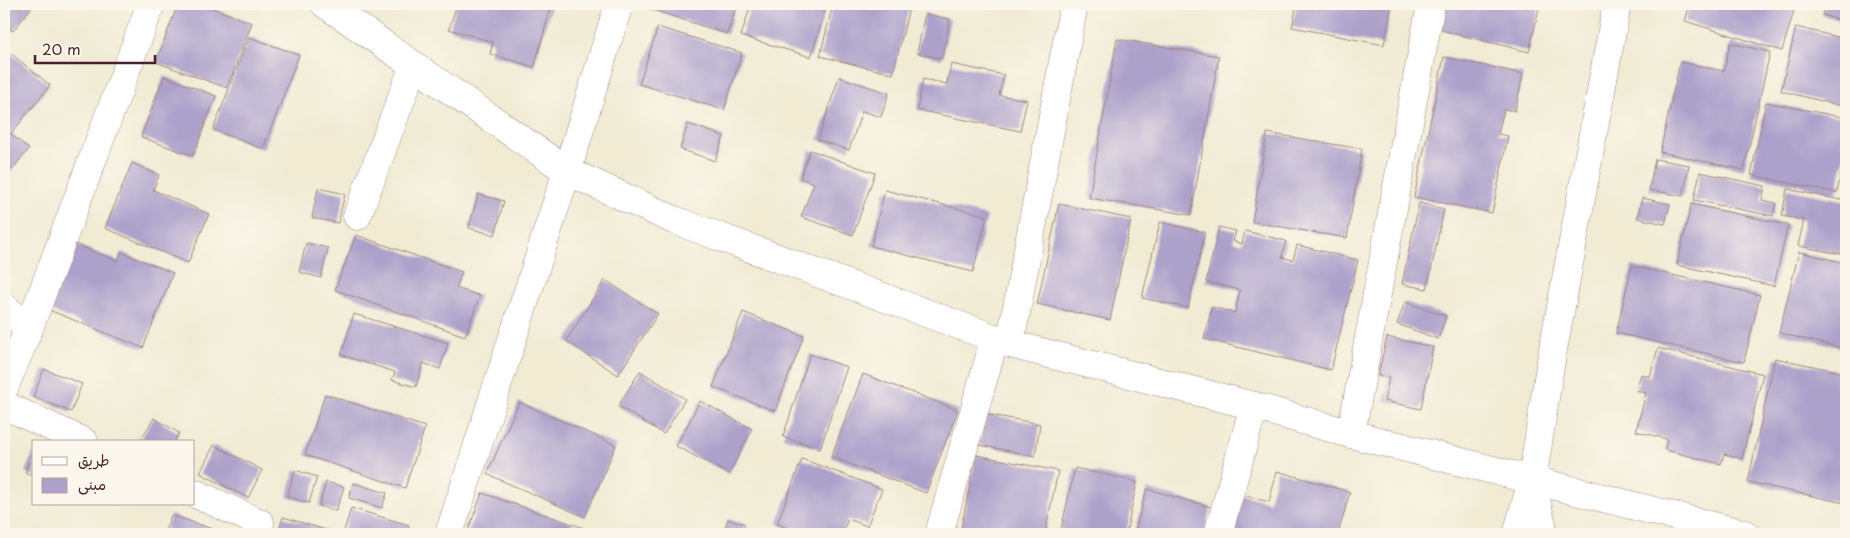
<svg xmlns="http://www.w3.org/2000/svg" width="1850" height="538" font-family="'Playpen Sans','Playpen Sans Arabic',sans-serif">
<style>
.building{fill:#aca1ca}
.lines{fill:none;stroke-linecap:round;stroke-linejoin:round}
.street-casing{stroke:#9e8580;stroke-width:29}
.secondary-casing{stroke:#9e8580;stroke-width:29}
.street{stroke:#fff;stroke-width:28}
.secondary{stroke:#fff;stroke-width:28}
</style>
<rect width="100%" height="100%" fill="#fbf7ec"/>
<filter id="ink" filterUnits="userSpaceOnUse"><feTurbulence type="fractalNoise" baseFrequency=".02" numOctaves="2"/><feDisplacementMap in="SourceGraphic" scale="10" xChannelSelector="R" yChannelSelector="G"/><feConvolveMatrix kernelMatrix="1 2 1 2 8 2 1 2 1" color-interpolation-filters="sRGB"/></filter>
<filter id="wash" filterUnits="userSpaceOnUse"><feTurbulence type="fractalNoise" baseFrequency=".0096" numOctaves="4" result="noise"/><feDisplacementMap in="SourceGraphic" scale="20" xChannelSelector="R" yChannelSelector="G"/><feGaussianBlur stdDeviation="1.12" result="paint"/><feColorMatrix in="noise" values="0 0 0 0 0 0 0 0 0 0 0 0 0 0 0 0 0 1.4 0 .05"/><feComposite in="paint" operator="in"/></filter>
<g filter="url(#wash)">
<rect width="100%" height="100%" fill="#f1ebd4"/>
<g id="blocks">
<g class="building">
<polygon points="4,4 34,4 13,31 4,24"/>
<polygon points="178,4 202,4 252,23 227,88 156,62"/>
<polygon points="457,4 552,4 534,67 490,54 493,42 449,29"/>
<polygon points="635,4 737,4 727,34"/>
<polygon points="751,4 827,4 811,57 741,36"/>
<polygon points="833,4 910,4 893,74 820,56"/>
<polygon points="1297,4 1392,4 1384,45 1292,27"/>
<polygon points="1443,4 1540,4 1529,52 1437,29"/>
<polygon points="1690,4 1796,4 1782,51 1685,21"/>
<polygon points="1825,4 1846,4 1846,22 1822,15"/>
<polygon points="925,14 950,19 942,59 917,53"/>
<polygon points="658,27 742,53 724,110 639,84"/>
<polygon points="1796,27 1846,39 1846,107 1781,91"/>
<polygon points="249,37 299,55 263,149 213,130"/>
<polygon points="1117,39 1219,56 1191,215 1089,198"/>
<polygon points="1730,43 1770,52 1744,170 1660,152 1680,62 1724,71"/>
<polygon points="4,48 50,85 11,134 29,149 4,179 10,184 4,192"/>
<polygon points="1444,57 1523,74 1515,111 1504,109 1498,134 1508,136 1492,213 1414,197"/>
<polygon points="951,64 1004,75 999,95 1027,100 1020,131 917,110 923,79 947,84"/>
<polygon points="164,76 216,96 193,156 141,137"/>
<polygon points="839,77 889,93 881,117 862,111 849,150 818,140"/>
<polygon points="1766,102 1846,118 1846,145 1837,193 1751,175"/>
<polygon points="688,124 724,136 715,161 680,149"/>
<polygon points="1267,133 1362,149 1347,238 1252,222"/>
<polygon points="810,150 875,173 853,235 801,217 814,183 800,178"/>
<polygon points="1655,159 1689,165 1683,196 1649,190"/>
<polygon points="132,163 159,175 153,190 209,214 188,263 105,228"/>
<polygon points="1700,172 1765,186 1762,200 1776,203 1773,216 1694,200"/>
<polygon points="318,188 345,194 338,223 312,218"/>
<polygon points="1787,189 1846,201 1846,255 1798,246 1804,220 1782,216"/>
<polygon points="885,190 987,216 973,272 871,246"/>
<polygon points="478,194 504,201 495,235 469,228"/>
<polygon points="1642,198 1670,204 1665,224 1637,218"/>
<polygon points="1419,203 1444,209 1427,289 1402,284"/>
<polygon points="1059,204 1131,219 1110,320 1037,304"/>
<polygon points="1691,204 1788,225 1774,286 1677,265"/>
<polygon points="1160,222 1205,232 1188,308 1142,298"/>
<polygon points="1219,227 1236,231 1233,241 1242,244 1245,231 1286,241 1282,257 1293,260 1297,245 1358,260 1331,370 1204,339 1212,307 1235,313 1240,290 1206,282"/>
<polygon points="356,235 462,272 456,288 480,296 465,336 335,290"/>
<polygon points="306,243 328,248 321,278 299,272"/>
<polygon points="75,244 118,261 121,252 173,273 143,348 49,310"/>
<polygon points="1799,252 1846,263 1846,349 1779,333"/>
<polygon points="1632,266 1760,295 1744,362 1616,333"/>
<polygon points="605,280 658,314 618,375 566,341"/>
<polygon points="1405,302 1446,316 1438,339 1397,324"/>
<polygon points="743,312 804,336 775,411 713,387"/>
<polygon points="354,314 448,343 440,369 423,363 416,387 392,380 395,372 341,355"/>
<polygon points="1387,337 1433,347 1421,409 1384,401 1389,378 1378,375"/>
<polygon points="1658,348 1763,374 1742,459 1724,454 1721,464 1665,450 1667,439 1636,431 1646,393 1636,390 1641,374 1650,377"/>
<polygon points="810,354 847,367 820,449 783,437"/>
<polygon points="1775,358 1846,373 1846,496 1845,503 1748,482"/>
<polygon points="44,369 82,384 71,412 33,397"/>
<polygon points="640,371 685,399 664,434 618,406"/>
<polygon points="863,374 958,410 926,493 831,457"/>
<polygon points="325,394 425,427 405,488 305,455"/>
<polygon points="700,401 752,429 729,474 676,446"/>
<polygon points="519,402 616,445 585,517 487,474"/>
<polygon points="985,414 1040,424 1035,456 979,445"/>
<polygon points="154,418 179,433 174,442 139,442"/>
<polygon points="214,445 262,470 248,498 200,473"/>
<polygon points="34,451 34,476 25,472"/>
<polygon points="976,455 1058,471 1045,534 960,534"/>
<polygon points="802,459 882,489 867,526 848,519 842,534 803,534 777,524"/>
<polygon points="1075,468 1137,482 1126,534 1060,534"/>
<polygon points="295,470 317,477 309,503 287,497"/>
<polygon points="1277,471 1350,492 1338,534 1229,534 1240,494 1269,502"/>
<polygon points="326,482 344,487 336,511 319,506"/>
<polygon points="353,483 387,493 382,508 349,498"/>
<polygon points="1147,489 1211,507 1204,534 1134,534"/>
<polygon points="482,493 593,531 592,534 467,534"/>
<polygon points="351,508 409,525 406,534 343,534"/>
<polygon points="171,515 228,534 164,534"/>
<polygon points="283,517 339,534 278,534"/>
<polygon points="728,519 745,524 742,534 723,534"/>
<polygon points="747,529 759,534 745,534"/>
</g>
</g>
</g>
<g filter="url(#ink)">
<use href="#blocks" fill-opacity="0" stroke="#9e8580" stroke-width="1"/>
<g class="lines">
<defs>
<g id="street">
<polyline points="325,4 567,171 674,220 1010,344 1254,406 1351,434 1745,534"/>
<polyline points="357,216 414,65"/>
<polyline points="4,307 29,328"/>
<polyline points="1010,344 1074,4"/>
<polyline points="4,388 29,328 151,4"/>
<polyline points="4,405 84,442"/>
<polyline points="1351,434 1431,4"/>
<polyline points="194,493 260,523 256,534"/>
<polyline points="449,534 567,171 619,4"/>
<polyline points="939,534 995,338"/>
<polyline points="1218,534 1254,406"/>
</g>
<g id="secondary">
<polyline points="1532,482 1544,534"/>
<polyline points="1517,534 1532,481 1550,366 1617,4"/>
</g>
</defs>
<use href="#street" class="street-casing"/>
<use href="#secondary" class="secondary-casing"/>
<use href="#street" class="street"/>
<use href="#secondary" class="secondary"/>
</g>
</g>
<rect width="1850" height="538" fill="none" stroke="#fbf7ec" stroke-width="20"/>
<rect x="32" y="440" width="162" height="65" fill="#fbf7ec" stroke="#b4a19f"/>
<rect x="42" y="457" width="25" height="8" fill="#ffffff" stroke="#b4a19f"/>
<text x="78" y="466" font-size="15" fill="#4a1f2b">طريق</text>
<rect x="42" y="478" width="25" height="15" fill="#aca1ca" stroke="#b4a19f"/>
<text x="78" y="490" font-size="15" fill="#4a1f2b">مبنى</text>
<path d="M35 55v8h120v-8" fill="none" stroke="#4a1f2b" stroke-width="2.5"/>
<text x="42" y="55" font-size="15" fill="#4a1f2b" stroke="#fbf7ec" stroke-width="4" paint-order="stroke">20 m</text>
</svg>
